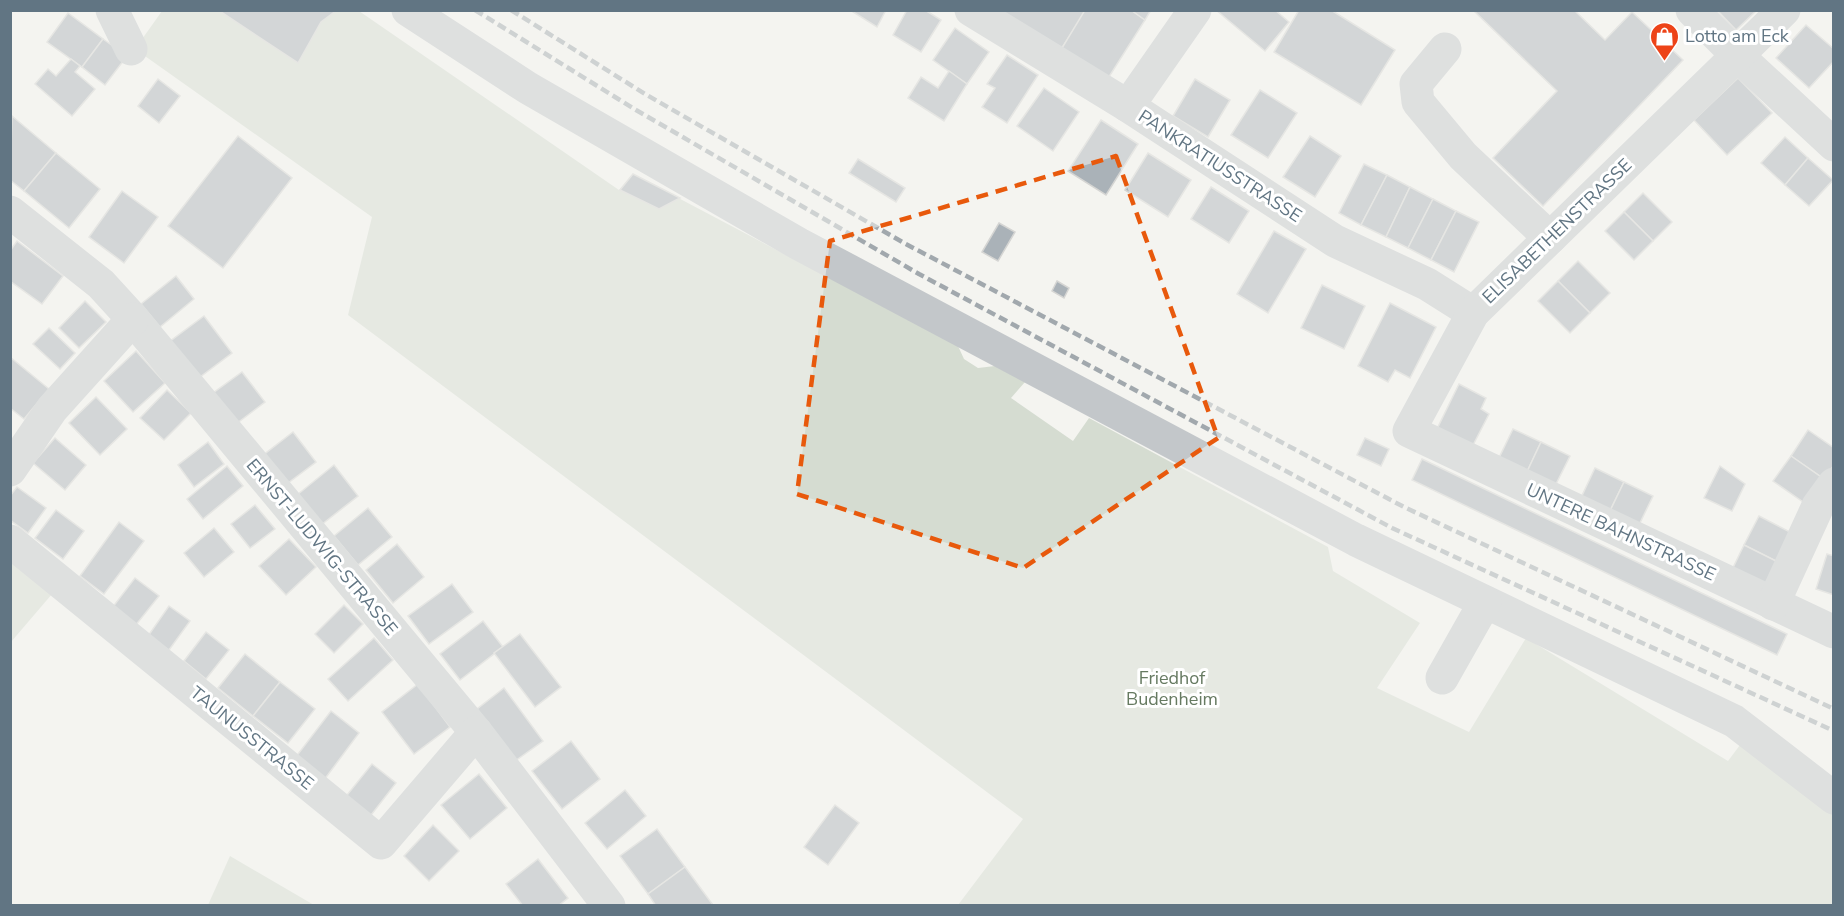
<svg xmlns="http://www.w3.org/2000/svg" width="1844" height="916" font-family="'Nunito Sans',sans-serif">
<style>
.green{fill:#d5dcd1}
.building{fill:#aab2b8;stroke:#d5d5d3;stroke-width:1.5}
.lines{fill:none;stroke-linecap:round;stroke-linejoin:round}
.minor{stroke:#c3c7ca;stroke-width:33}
.rail{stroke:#a1a8ad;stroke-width:4.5;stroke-dasharray:9 4.5;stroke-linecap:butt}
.marked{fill:none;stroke:#e8590c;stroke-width:4.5;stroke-dasharray:12 8;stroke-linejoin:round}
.labels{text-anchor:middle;stroke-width:6;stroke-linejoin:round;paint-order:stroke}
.poi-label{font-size:18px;fill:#617583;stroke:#fff;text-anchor:start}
.street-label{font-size:18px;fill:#617583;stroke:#fff}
.park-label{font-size:18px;fill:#667a61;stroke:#fff}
</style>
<rect width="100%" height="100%" fill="#f4f4f0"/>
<g class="green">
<polygon points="162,11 359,11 619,190 633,174 958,346 964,359 978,368 995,366 1025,382 1011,398 1073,441 1089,418 1328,547 1333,571 1420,623 1377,688 1469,732 1526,638 1728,761 1743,741 1833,813 1833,905 958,905 1023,819 348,315 372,217 135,49"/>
<polygon points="11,550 58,587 11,642"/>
<polygon points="230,856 314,905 208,905"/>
</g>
<g class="building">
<polygon points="218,10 337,10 321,22 298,63"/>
<polygon points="850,10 886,10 877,27"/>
<polygon points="907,10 925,10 941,20 921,52 893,35"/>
<polygon points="1004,10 1083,10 1085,12 1062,48 1003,12"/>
<polygon points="1085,10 1131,10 1145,20 1107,80 1062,48"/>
<polygon points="1131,10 1151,10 1145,20"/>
<polygon points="1216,10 1275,10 1289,22 1265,51"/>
<polygon points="1299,10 1331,10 1395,50 1361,105 1274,52"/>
<polygon points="1473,10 1574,10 1605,40 1632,12 1683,60 1543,206 1493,158 1557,91"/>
<polygon points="1717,10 1757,10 1736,30"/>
<polygon points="68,13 103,39 82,67 47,42"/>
<polygon points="1806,25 1834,49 1834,61 1809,88 1776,58"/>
<polygon points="955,28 989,52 967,84 933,60"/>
<polygon points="103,39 127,56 105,85 82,67"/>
<polygon points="1007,55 1038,75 1007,123 982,107 995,88 987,84"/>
<polygon points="71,59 80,66 75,72 95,89 72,116 35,84 48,69 56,76"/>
<polygon points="949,71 967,84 944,121 908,98 921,77 938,88"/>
<polygon points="1738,78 1772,113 1727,155 1694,120"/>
<polygon points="158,79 180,96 159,123 138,106"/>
<polygon points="1195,79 1230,100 1208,137 1173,116"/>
<polygon points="1044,88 1079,112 1053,151 1017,126"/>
<polygon points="1260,90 1297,113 1268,158 1231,135"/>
<polygon points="12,116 56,153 24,191 10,180"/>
<polygon points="1101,120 1138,144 1106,195 1068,171"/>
<polygon points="238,136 292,178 223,268 168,226"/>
<polygon points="1310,136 1341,156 1315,197 1283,177"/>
<polygon points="1785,137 1808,158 1785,185 1761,163"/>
<polygon points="56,153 100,189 69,228 24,191"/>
<polygon points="1148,153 1191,180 1168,217 1125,190"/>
<polygon points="1808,158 1833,180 1809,206 1785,185"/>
<polygon points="858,159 905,188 896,202 849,173"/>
<polygon points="1364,164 1387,175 1361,225 1339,213"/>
<polygon points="633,174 680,198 659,209 620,190"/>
<polygon points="1387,175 1410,187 1386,237 1361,225"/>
<polygon points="1211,187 1249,211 1229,243 1191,219"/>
<polygon points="1410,187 1433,199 1408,248 1386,237"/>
<polygon points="122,191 158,217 124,263 89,237"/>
<polygon points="1643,193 1672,222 1653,241 1624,212"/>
<polygon points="1433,199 1456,211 1431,260 1408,248"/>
<polygon points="1456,211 1479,222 1454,272 1431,260"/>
<polygon points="1624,212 1653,241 1634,260 1605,231"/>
<polygon points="999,223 1015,232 998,261 982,252"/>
<polygon points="1274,231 1306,249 1268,313 1237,294"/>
<polygon points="17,241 63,276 42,304 10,281 10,251"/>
<polygon points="1578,261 1610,293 1590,313 1558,281"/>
<polygon points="176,276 194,299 160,327 141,304"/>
<polygon points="1057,281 1069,288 1064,298 1052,291"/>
<polygon points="1558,281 1590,313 1570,333 1538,301"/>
<polygon points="1322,285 1365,306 1344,349 1301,328"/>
<polygon points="85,301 106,322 79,348 59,328"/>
<polygon points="1390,303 1436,327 1410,378 1395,370 1388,382 1358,366"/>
<polygon points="204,316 232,353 196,380 169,342"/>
<polygon points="49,328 75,353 60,369 33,344"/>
<polygon points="136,351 165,383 133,412 104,381"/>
<polygon points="10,357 49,389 24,419 10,408"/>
<polygon points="242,372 265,402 236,424 213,393"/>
<polygon points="1459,384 1486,398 1481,409 1489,414 1471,449 1436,431"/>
<polygon points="167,390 191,413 164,440 140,418"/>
<polygon points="96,397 127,429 100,455 69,423"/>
<polygon points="1513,429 1541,442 1525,476 1497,462"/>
<polygon points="1808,430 1834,448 1834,465 1824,479 1791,456"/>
<polygon points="293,432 316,462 284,486 262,456"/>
<polygon points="55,438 86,465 65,490 33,463"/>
<polygon points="1365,438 1389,449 1381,466 1357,455"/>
<polygon points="208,442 224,464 194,487 178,465"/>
<polygon points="1541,442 1570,456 1553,490 1525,476"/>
<polygon points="1791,456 1824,479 1806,504 1773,481"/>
<polygon points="1422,459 1787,634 1777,655 1412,480"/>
<polygon points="334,465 358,496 321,525 297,495"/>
<polygon points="227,466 243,486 203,519 187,499"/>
<polygon points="1720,466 1745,484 1732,511 1704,498"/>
<polygon points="1595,468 1624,482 1608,515 1579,502"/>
<polygon points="1624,482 1653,496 1637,529 1608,515"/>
<polygon points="17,487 46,508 28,533 10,520 10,496"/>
<polygon points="255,505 275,529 250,548 231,524"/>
<polygon points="368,508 392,537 358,565 334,536"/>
<polygon points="56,510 84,531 63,559 35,538"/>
<polygon points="1759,516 1792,533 1778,562 1744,545"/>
<polygon points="119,522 144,541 104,594 80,576"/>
<polygon points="214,528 234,552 204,577 184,553"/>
<polygon points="289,539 316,567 286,595 259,566"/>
<polygon points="397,544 424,577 393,603 366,570"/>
<polygon points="1744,545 1778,562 1764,591 1730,574"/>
<polygon points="1827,554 1834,556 1834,595 1816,589"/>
<polygon points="135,578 159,596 135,626 112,608"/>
<polygon points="452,584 473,612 429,644 408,616"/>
<polygon points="344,605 363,624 334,653 315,634"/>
<polygon points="169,606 190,621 169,650 148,636"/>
<polygon points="483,621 503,647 460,680 440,654"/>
<polygon points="206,632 229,650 206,679 184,661"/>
<polygon points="520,634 561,687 535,707 494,653"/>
<polygon points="374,638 393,660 348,701 328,679"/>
<polygon points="245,654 280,682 253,716 218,688"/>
<polygon points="280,682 315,709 288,743 253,716"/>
<polygon points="418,684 450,727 414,754 382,712"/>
<polygon points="504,688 543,741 515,761 477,709"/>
<polygon points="331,711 359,733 324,780 295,758"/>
<polygon points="571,741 600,779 562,809 532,771"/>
<polygon points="372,764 396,783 368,819 343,800"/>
<polygon points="479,774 507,808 470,839 441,805"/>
<polygon points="625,790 646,816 607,849 585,823"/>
<polygon points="835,805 859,823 828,865 804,847"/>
<polygon points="433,825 459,851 429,881 404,856"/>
<polygon points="657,829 685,867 648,894 620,856"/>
<polygon points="538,859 568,898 558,906 523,906 506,884"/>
<polygon points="685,867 713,905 656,906 648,894"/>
</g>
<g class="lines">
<g class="minor">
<polyline points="112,10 131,49"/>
<polyline points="408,10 528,88 799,244 1356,540 1734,721 1834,798"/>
<polyline points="971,10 1128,106 1335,241 1427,284 1473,313"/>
<polyline points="1692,10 1738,56 1834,145"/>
<polyline points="1784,10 1473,313 1409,431 1834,632"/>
<polyline points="1445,49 1416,84 1418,102 1463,156 1550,238"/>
<polyline points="1128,106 1195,10"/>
<polyline points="10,212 101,284 133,319 476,732 609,906"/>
<polyline points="10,470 52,409 133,319"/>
<polyline points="10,541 381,843 476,732"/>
<polyline points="1773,604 1818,506 1834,484"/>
<polyline points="1442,678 1485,602"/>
</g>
<g class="rail">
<polyline points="475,10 636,110 919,274 1392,528 1834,731"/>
<polyline points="511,10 645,94 904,243 1404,507 1834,709"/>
</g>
</g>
<path d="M0 0H1844V916H0ZM1116 156 1218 438 1023 568 797 494 830 241Z" fill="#f4f4f0" fill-opacity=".55" fill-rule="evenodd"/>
<path class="marked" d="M1116 156 1218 438 1023 568 797 494 830 241Z"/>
<defs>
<symbol id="shop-pin" viewBox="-11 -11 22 30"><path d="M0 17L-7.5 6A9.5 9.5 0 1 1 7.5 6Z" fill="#ed4318" stroke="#fff"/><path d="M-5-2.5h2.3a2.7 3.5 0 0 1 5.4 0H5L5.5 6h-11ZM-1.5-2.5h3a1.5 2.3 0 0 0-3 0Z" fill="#fff"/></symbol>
</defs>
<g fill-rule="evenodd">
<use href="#shop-pin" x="1648" y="20" width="33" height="45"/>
</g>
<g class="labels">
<g class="poi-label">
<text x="1685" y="42">Lotto am Eck</text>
</g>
<g class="street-label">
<text transform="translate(1220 166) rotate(33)" y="6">PANKRATIUSSTRASSE</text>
<text transform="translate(1557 231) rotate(-44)" y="6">ELISABETHENSTRASSE</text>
<text transform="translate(1621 532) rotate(25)" y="6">UNTERE BAHNSTRASSE</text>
<text transform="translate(322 547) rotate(50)" y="6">ERNST-LUDWIG-STRASSE</text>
<text transform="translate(252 738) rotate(39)" y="6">TAUNUSSTRASSE</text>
</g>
<g class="park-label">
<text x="1172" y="684">Friedhof<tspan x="1172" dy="21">Budenheim</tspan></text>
</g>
</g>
<rect width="1844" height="916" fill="none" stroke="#617583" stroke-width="24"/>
</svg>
